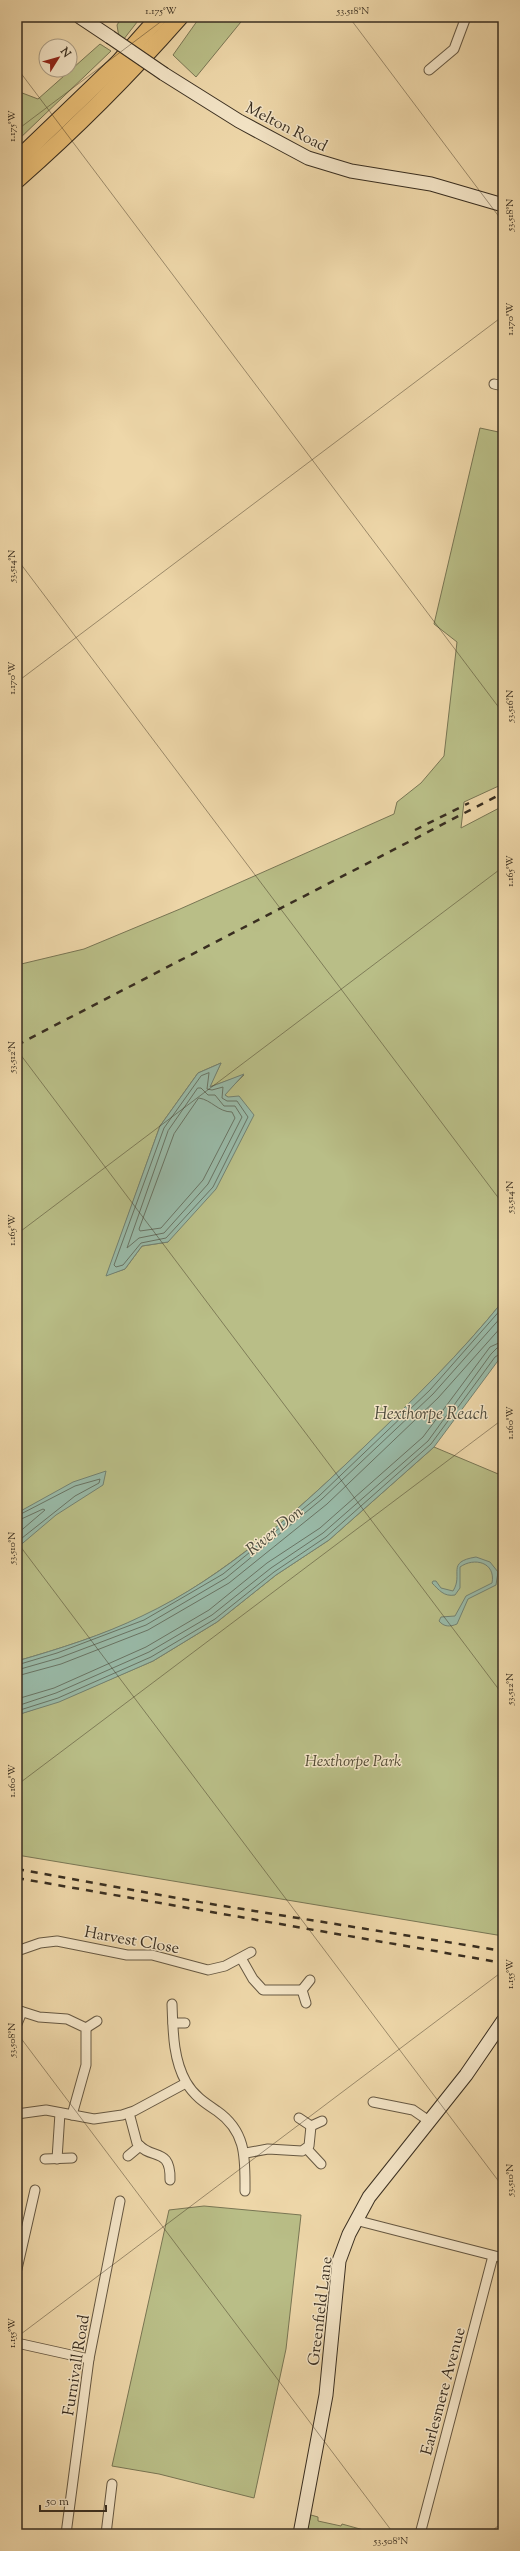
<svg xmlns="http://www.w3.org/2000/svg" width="520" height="2551" font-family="'Sorts Mill Goudy',serif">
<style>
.green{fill:#b9be87;stroke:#797654;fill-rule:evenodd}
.water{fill:#99baa8;stroke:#738272}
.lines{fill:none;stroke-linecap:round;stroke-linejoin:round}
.shore{stroke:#697464;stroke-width:1}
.street-casing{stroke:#665842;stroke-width:11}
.secondary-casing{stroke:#392e20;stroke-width:15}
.highway-casing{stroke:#392e20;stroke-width:18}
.street{stroke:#f4e5c7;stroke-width:9}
.secondary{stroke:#f4e5c7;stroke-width:13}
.highway{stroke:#e7bc74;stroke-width:16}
.rail{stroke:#392e20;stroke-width:2.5;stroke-dasharray:7 7;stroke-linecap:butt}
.secondary-bridge-casing{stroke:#392e20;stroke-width:15;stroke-linecap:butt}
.secondary-bridge{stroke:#f4e5c7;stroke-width:13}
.ticks{fill:none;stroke:#392e20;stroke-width:1;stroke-opacity:0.45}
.labels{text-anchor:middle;stroke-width:3;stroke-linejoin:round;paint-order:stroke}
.street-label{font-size:16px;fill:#392e20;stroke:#f4e5c7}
.park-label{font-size:16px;font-style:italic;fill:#534b35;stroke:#f4e5c7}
.water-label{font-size:17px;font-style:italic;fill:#4c4a3b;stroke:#f4e5c7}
.neatline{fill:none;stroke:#392e20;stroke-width:1.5}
.ticks-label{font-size:10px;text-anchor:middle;fill:#392e20}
</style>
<rect width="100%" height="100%" fill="#eed7a9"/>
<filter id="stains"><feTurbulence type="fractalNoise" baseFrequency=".005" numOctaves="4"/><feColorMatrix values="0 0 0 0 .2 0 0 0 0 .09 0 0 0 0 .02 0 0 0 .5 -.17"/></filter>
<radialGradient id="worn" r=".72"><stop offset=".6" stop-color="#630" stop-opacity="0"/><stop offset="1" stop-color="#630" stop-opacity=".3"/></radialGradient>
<g class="green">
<polygon points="122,17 141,17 120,44 117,25"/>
<polygon points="200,17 245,17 196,77 173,55"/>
<polygon points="100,44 111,51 17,141 17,91 38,99"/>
<path d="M480 428 503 433V784L464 802 461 828 503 806V1301C460 1354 412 1402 362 1449 296 1512 225 1576 142 1617 103 1635 59 1649 17 1661V965L84 949 180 909 394 814 397 802 421 783 444 756 457 642 434 624ZM221 1063 209 1087 244 1075 224 1095 228 1097 168 1242 142 1246 125 1269 107 1275 160 1126 198 1073Z"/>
<polygon points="434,1447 503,1476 503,1936 17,1855 17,1715 62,1700 153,1661 217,1622 276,1575 329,1540"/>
<polygon points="204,2206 301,2215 286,2349 254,2498 159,2474 112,2466 169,2210"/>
<polygon points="311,2515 318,2517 318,2521 341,2526 342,2524 378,2534 311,2534 308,2527"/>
</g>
<g class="water">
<polygon points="221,1063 210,1087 244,1074 225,1095 228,1097 239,1096 254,1115 216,1189 168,1242 142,1246 125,1269 106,1276 160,1126 198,1073"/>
<path d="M503 1301V1354L434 1447 329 1540 276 1575 217 1622 153 1661 59 1702 17 1715V1661C59 1649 103 1635 142 1616 227 1576 298 1510 365 1446 413 1400 461 1353 503 1301Z"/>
<polygon points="106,1471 103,1485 56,1515 17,1548 17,1513 73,1482"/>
<path d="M476 1557 490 1562 498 1572 496 1585 468 1599 457 1624C450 1627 444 1627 439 1621L441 1617 455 1616 466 1596 492 1583C496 1562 474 1557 460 1567V1588L455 1595C444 1597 439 1590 432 1583L433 1581H436L441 1588 453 1591C464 1574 445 1562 476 1557Z"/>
</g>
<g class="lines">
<g class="shore">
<polygon points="209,1073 207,1089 212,1090 223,1087 222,1098 227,1101 237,1101 248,1117 213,1187 166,1238 141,1243 123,1265 116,1267 114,1265 164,1128 201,1076"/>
<polygon points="198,1088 201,1088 208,1095 215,1095 224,1106 235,1106 242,1117 208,1184 164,1233 139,1238 127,1248 168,1131"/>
<path d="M199 1098C212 1100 218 1112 232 1112L235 1118 203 1180 161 1228 140 1231 139 1229 174 1134Z"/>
<polyline points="17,1516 75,1486 100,1479 99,1483 75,1496 17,1542"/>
<polyline points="17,1521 43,1509 45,1510 17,1534"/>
<polyline points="17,1665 57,1653 144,1620 223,1574 319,1496 430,1390 503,1307"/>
<polyline points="17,1670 59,1658 146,1625 226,1578 322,1499 433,1394 503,1315"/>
<polyline points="17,1676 61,1664 148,1630 229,1583 327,1504 438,1398 503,1325"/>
<polyline points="17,1699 54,1688 146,1647 209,1610 267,1563 320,1528 423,1437 490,1347 503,1341"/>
<polyline points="17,1706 56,1693 149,1652 212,1615 271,1568 323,1533 428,1441 491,1354 497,1348 503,1347"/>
<polyline points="17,1711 58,1698 151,1657 215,1619 274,1572 326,1537 431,1444 495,1357 503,1352"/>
</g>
<defs>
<g id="street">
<polyline points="429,70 454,49 466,17"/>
<polyline points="494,384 503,386"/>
<polyline points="17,1951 40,1943 57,1941 127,1955 152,1955 208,1970 225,1966 251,1952"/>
<polyline points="241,1958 253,1979 263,1990 302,1990"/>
<polyline points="306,2003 302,1990 310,1980"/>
<path d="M172 2004C173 2031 173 2059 186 2082 194 2096 205 2103 217 2111 247 2132 245 2159 245 2191"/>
<polyline points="17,2010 39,2017 67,2019 86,2028 86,2065 72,2115"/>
<polyline points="173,2023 185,2023"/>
<polyline points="17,2024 22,2012"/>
<polyline points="86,2028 97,2021"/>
<polyline points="373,2102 413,2110 429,2121"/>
<path d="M129 2113 137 2143C151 2161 171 2146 170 2180"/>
<polyline points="17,2114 46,2110 94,2119 122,2115 134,2111 186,2083"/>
<polyline points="299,2118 311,2126 322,2121"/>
<polyline points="307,2149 321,2164"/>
<polyline points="246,2153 268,2149 302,2151 309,2146 311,2126"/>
<polyline points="128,2156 140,2146"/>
<polyline points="45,2159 72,2158"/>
<polyline points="57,2159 60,2113"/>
<polyline points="355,2220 503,2258"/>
<polyline points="17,2269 35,2190"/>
<polyline points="17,2343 89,2359"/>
<polyline points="66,2534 89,2359 120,2201"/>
<polyline points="106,2534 112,2484"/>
<polyline points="420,2534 493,2256"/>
</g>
<g id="secondary">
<polyline points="80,17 110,37"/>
<polyline points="164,74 239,121 308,158 351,171 431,184 503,205"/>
<polyline points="300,2534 326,2395 339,2261 349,2234 369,2197 466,2075 503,2021"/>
</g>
<g id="highway">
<polyline points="17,160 119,62 159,17"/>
<path d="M17 180C75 129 129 75 180 17"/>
</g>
</defs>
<use href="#street" class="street-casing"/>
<use href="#secondary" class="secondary-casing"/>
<use href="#highway" class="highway-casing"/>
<use href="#street" class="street"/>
<use href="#secondary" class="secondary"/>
<use href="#highway" class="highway"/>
<g class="rail">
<polyline points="415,830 469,803"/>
<polyline points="17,1045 503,793"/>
<polyline points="17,1869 205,1903 503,1951"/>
<polyline points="17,1878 503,1963"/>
</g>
<defs>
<polyline id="secondary-bridge" points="110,37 164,74"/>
</defs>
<use href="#secondary-bridge" class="secondary-bridge-casing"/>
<use href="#secondary-bridge" class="secondary-bridge"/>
</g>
<path class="ticks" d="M349 17 503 222M17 68 503 713M17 130 167 17M17 559 503 1204M17 682 503 316M17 1050 503 1695M17 1234 503 867M17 1542 503 2187M17 1785 503 1419M17 2033 394 2534M17 2337 503 1971M17 2524 24 2534M488 2534 503 2522"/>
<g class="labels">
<g class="street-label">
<text transform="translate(287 126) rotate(27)" y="6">Melton Road</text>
<text transform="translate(132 1939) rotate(10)" y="6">Harvest Close</text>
<text transform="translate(319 2311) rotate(-83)" y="6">Greenfield Lane</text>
<text transform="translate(75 2365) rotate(-81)" y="6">Furnivall Road</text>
<text transform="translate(442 2391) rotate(-75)" y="6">Earlesmere Avenue</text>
</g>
<g class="park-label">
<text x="353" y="1766">Hexthorpe Park</text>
</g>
<g class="water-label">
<text x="431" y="1419">Hexthorpe Reach</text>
<text transform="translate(274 1530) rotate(-39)" y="6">River Don</text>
</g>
</g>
<rect width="520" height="2551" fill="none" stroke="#eed7a9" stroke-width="44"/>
<g transform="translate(58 58) rotate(53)"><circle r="19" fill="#f4e5c7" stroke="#a99c84"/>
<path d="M0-3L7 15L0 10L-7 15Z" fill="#8f2418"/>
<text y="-6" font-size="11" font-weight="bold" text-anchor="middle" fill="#392e20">N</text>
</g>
<path d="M40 2505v6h66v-6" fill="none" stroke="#392e20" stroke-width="2"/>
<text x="46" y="2505" font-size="12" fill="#392e20" stroke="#f4e5c7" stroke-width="3" paint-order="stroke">50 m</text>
<rect x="22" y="22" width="476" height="2507" class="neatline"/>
<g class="ticks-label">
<text x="161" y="14">1.175°W</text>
<text x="353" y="14">53.518°N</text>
<text transform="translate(11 126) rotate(-90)" y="4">1.175°W</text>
<text transform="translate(509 215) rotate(-90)" y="4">53.518°N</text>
<text transform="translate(509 319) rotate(-90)" y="4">1.170°W</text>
<text transform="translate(11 566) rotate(-90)" y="4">53.514°N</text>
<text transform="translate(11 678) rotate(-90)" y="4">1.170°W</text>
<text transform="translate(509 706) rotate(-90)" y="4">53.516°N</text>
<text transform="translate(509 871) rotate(-90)" y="4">1.165°W</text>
<text transform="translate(11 1057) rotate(-90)" y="4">53.512°N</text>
<text transform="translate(509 1197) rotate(-90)" y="4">53.514°N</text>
<text transform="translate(11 1230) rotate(-90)" y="4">1.165°W</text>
<text transform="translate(509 1423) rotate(-90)" y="4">1.160°W</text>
<text transform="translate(11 1548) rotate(-90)" y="4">53.510°N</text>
<text transform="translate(509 1689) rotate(-90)" y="4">53.512°N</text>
<text transform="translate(11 1781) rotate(-90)" y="4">1.160°W</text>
<text transform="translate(509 1974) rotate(-90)" y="4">1.155°W</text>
<text transform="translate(11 2040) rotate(-90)" y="4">53.508°N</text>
<text transform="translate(509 2180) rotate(-90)" y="4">53.510°N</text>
<text transform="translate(11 2333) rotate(-90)" y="4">1.155°W</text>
<text x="391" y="2544">53.508°N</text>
</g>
<rect width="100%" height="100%" filter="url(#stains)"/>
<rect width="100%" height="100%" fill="url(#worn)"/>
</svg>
